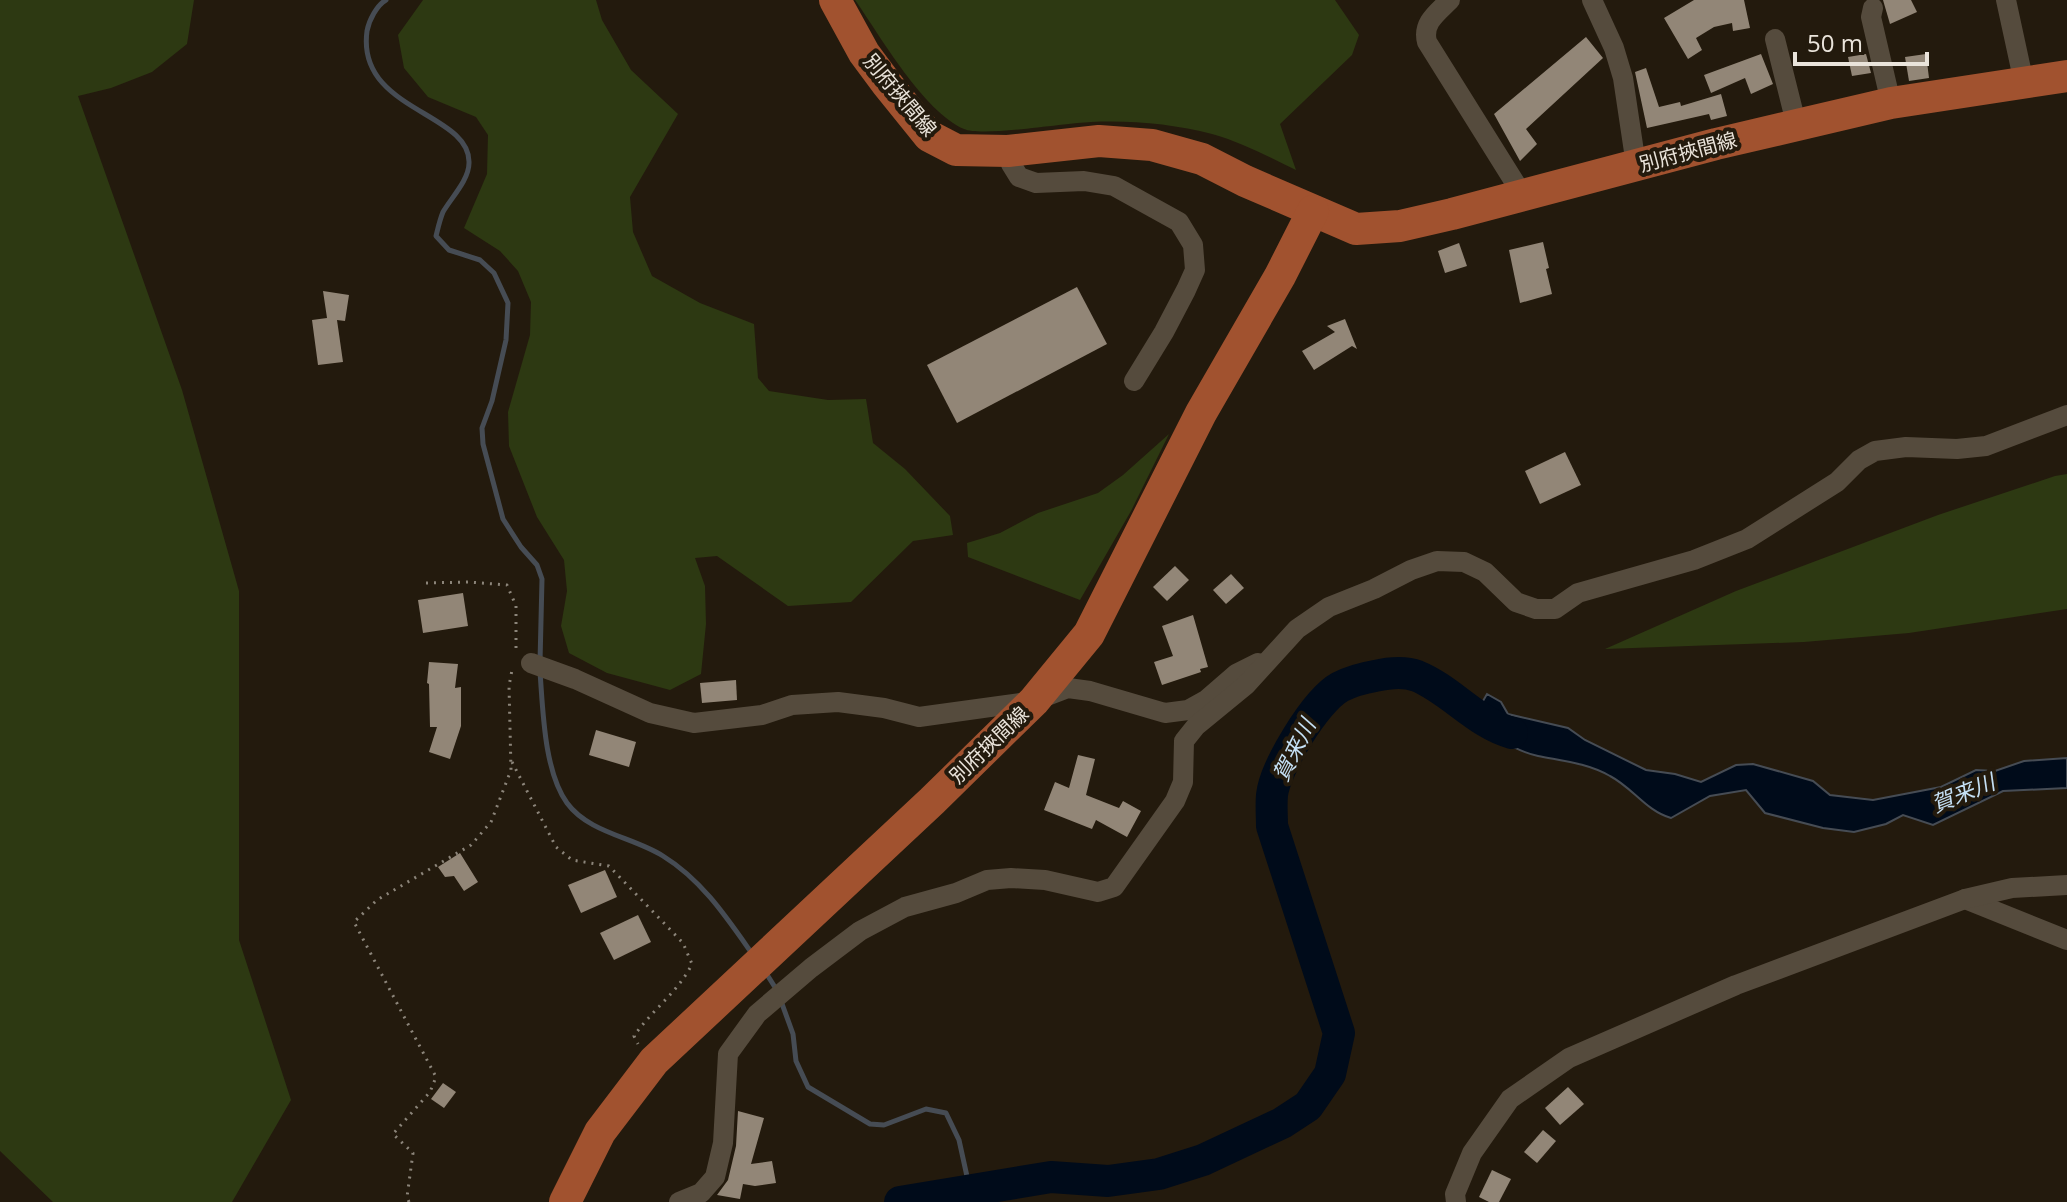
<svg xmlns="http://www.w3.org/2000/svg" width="2067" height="1202" font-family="'Open Sans','Noto Sans JP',sans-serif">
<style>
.green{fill:#2d3912}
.water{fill:#000b1a;stroke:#464c54;stroke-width:2}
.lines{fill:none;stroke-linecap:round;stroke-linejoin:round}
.stream{stroke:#464c54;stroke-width:5}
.river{stroke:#000b1a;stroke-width:32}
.building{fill:#928677}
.path{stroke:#8c857a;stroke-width:3;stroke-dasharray:2 6;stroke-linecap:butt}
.street{stroke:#554b3d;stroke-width:20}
.primary{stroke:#a1522f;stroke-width:32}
.labels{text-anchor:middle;stroke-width:8;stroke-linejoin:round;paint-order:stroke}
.street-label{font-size:20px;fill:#eae4db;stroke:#231a0d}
.water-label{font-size:22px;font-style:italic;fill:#c5e0f5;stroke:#231a0d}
</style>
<rect width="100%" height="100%" fill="#231a0d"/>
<g class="green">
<polygon points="0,0 194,0 187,44 152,72 111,88 78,96 182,390 239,591 239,940 291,1100 232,1202 53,1202 0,1151"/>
<polygon points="423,0 596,0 602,20 631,70 678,114 630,197 633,232 652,276 700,303 754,324 758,378 769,391 828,400 866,399 873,443 905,469 950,516 953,535 913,541 851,602 788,606 717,556 695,558 705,586 706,624 701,674 670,690 607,673 569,653 561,626 567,591 564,560 537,517 509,446 508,412 530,335 531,302 518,271 500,251 464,228 487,174 488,135 476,117 428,97 404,68 398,35"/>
<path d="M855 0H1335L1359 35 1352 55 1280 124 1296 170C1269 157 1241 142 1212 134 1174 124 1130 120 1091 122 1065 123 982 137 964 129 923 111 881 37 855 0Z"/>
<polygon points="1169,434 1131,511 1080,600 968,557 967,543 1000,533 1038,513 1098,493 1123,475"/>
<polygon points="2067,474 2067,609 1909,633 1804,642 1605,649 1736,591 1938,515 2055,476"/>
</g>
<path class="water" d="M1487 694 1501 702 1508 714 1568 728 1585 740 1646 770 1675 774 1701 782 1736 765 1753 764 1813 781 1830 795 1873 800 1941 787 1976 770 1995 771 2024 761 2067 758V788L2003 791 1933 825 1903 815 1886 824 1854 832 1823 828 1765 813 1746 790 1710 796 1671 818C1646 811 1633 788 1610 776 1587 763 1563 761 1538 756 1515 751 1491 735 1472 720Z"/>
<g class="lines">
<g class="stream">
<path d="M386 0C377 5 369 20 367 31 356 111 471 112 469 163 469 180 451 198 443 212 440 219 438 228 436 236L449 250 480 260 494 273 508 303 506 340 492 401 482 428 483 444 503 519 521 547 537 565 542 579 540 662"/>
<path d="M540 672C543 710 544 771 567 803 589 833 633 837 663 856 702 880 727 918 753 955"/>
<polyline points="766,973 778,992"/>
<polyline points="781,1001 793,1034 796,1061 808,1087 870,1124 884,1125 926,1109 946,1113 959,1140 970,1190"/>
</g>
<path class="river" d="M900 1202 1051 1177 1108 1181 1159 1174 1203 1160 1282 1123 1308 1106 1330 1074 1339 1033 1272 826C1272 816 1271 805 1272 795 1275 768 1315 701 1340 687 1350 682 1363 678 1375 676 1388 673 1404 671 1417 676 1451 690 1476 723 1512 733"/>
</g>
<g class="building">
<polygon points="1694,0 1744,0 1750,28 1733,31 1732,23 1714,27 1696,38 1702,50 1688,59 1664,18"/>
<polygon points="1883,0 1911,0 1917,12 1890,24"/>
<polygon points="1586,37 1603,58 1526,129 1537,144 1520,161 1494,114"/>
<polygon points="1761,54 1773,84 1751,94 1745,78 1711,93 1704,75"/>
<polygon points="1866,54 1871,73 1852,76 1848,57"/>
<polygon points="1926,54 1929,78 1909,81 1905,57"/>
<polygon points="1646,68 1659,107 1680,102 1681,106 1721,94 1727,116 1711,120 1709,114 1647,128 1635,72"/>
<polygon points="1543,242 1549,268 1546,269 1552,294 1520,303 1509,250"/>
<polygon points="1459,243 1467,266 1445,273 1438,251"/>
<polygon points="1077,287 1107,344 957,423 927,365"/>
<polygon points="323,291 349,295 345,321 337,320 343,362 318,365 312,320 327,318"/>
<polygon points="1345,319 1357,349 1352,346 1314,370 1302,351 1335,332 1327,326"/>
<polygon points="1565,452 1581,485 1540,504 1525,471"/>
<polygon points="1175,566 1189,580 1167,601 1153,587"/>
<polygon points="1231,574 1244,588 1226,604 1213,590"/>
<polygon points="463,593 468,626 423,633 418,600"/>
<polygon points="1193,615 1208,667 1200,669 1201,672 1162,685 1154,662 1173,656 1162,626"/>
<polygon points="429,662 458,664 455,688 461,687 461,726 450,759 429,752 437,727 430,727 429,684 427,683"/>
<polygon points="736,680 737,700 702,703 700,683"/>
<polygon points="596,730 636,742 629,767 589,755"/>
<polygon points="1078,755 1095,759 1086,795 1119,808 1123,801 1141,811 1127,837 1096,820 1092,829 1044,810 1055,782 1069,788"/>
<polygon points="460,853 478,882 464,891 454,876 445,877 438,867"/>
<polygon points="605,870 617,897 581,913 568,885"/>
<polygon points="638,915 651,942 614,960 600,933"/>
<polygon points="443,1083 456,1092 444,1108 431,1099"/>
<polygon points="1568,1087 1584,1104 1560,1125 1545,1108"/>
<polygon points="738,1111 764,1118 751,1164 772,1161 776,1183 755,1186 743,1184 740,1199 717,1195 728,1180 736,1146"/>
<polygon points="1543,1130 1556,1141 1537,1163 1524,1152"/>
<polygon points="1492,1170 1511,1179 1499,1202 1489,1202 1479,1197"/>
</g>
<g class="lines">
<g class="path">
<polyline points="426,583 468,582 507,585 516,606 516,651"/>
<path d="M512 762 556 847 572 860 609 866 683 943 692 964C679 991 651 1011 634 1036L638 1044"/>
<polyline points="409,1202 407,1197 413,1153 393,1134 430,1092 436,1077 354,922 377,900 471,845 491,822 511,770 509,686 512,670"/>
</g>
<g class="street">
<path d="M1450 0C1437 13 1422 23 1427 42L1522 194"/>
<polyline points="1592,0 1614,48 1623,78 1636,165"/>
<polyline points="2006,0 2024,83"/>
<polyline points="1873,8 1871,17 1891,103"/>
<polyline points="1775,39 1796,123"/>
<polyline points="1008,151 1011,164 1019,177 1036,183 1084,181 1114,186 1179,222 1193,245 1195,270 1186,290 1164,332 1134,381"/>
<polyline points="531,663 575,679 650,713 694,723 762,715 792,705 838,702 884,708 919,717 1034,701 1068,688 1090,691 1165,713 1188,710 1206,700 1236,674 1258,663"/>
<polyline points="1965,899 2067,940"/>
<polyline points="679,1202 701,1193 715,1177 723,1143 728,1054 757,1014 811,968 860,931 905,907 956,893 987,880 1011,878 1045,880 1098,892 1114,887 1175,801 1183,782 1184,741 1196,726 1246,685 1297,629 1329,607 1374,589 1411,570 1437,561 1464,562 1485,572 1516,602 1536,609 1555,609 1578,593 1694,560 1747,539 1837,482 1859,460 1875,451 1906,447 1957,449 1986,446 2067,415"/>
<polyline points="1456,1202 1455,1194 1472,1153 1510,1099 1569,1058 1736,985 1965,899 2012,888 2067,885"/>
</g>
<g class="primary">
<polyline points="835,0 864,53 887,84 929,136 956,150 1008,151 1099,141 1152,145 1202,159 1245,181 1356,229 1400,226 1452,214 1716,144 1891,103 2067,76"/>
<polyline points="565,1202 600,1132 654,1061 932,801 1034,701 1089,634 1201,413 1280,276 1313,211"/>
</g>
</g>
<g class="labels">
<g class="street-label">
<text transform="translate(900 95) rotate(50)" y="7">別府挾間線</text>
<text transform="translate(1688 152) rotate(-15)" y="7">別府挾間線</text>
<text transform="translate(989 745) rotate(-44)" y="7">別府挾間線</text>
</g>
<g class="water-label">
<text transform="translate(1294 750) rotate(-63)" y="8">賀来川</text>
<text transform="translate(1963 793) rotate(-22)" y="8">賀来川</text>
</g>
</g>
<path d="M1795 52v12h132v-12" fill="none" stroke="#eae4db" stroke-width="4"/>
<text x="1807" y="52" font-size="24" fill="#eae4db" stroke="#231a0d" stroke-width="6" paint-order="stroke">50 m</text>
</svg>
